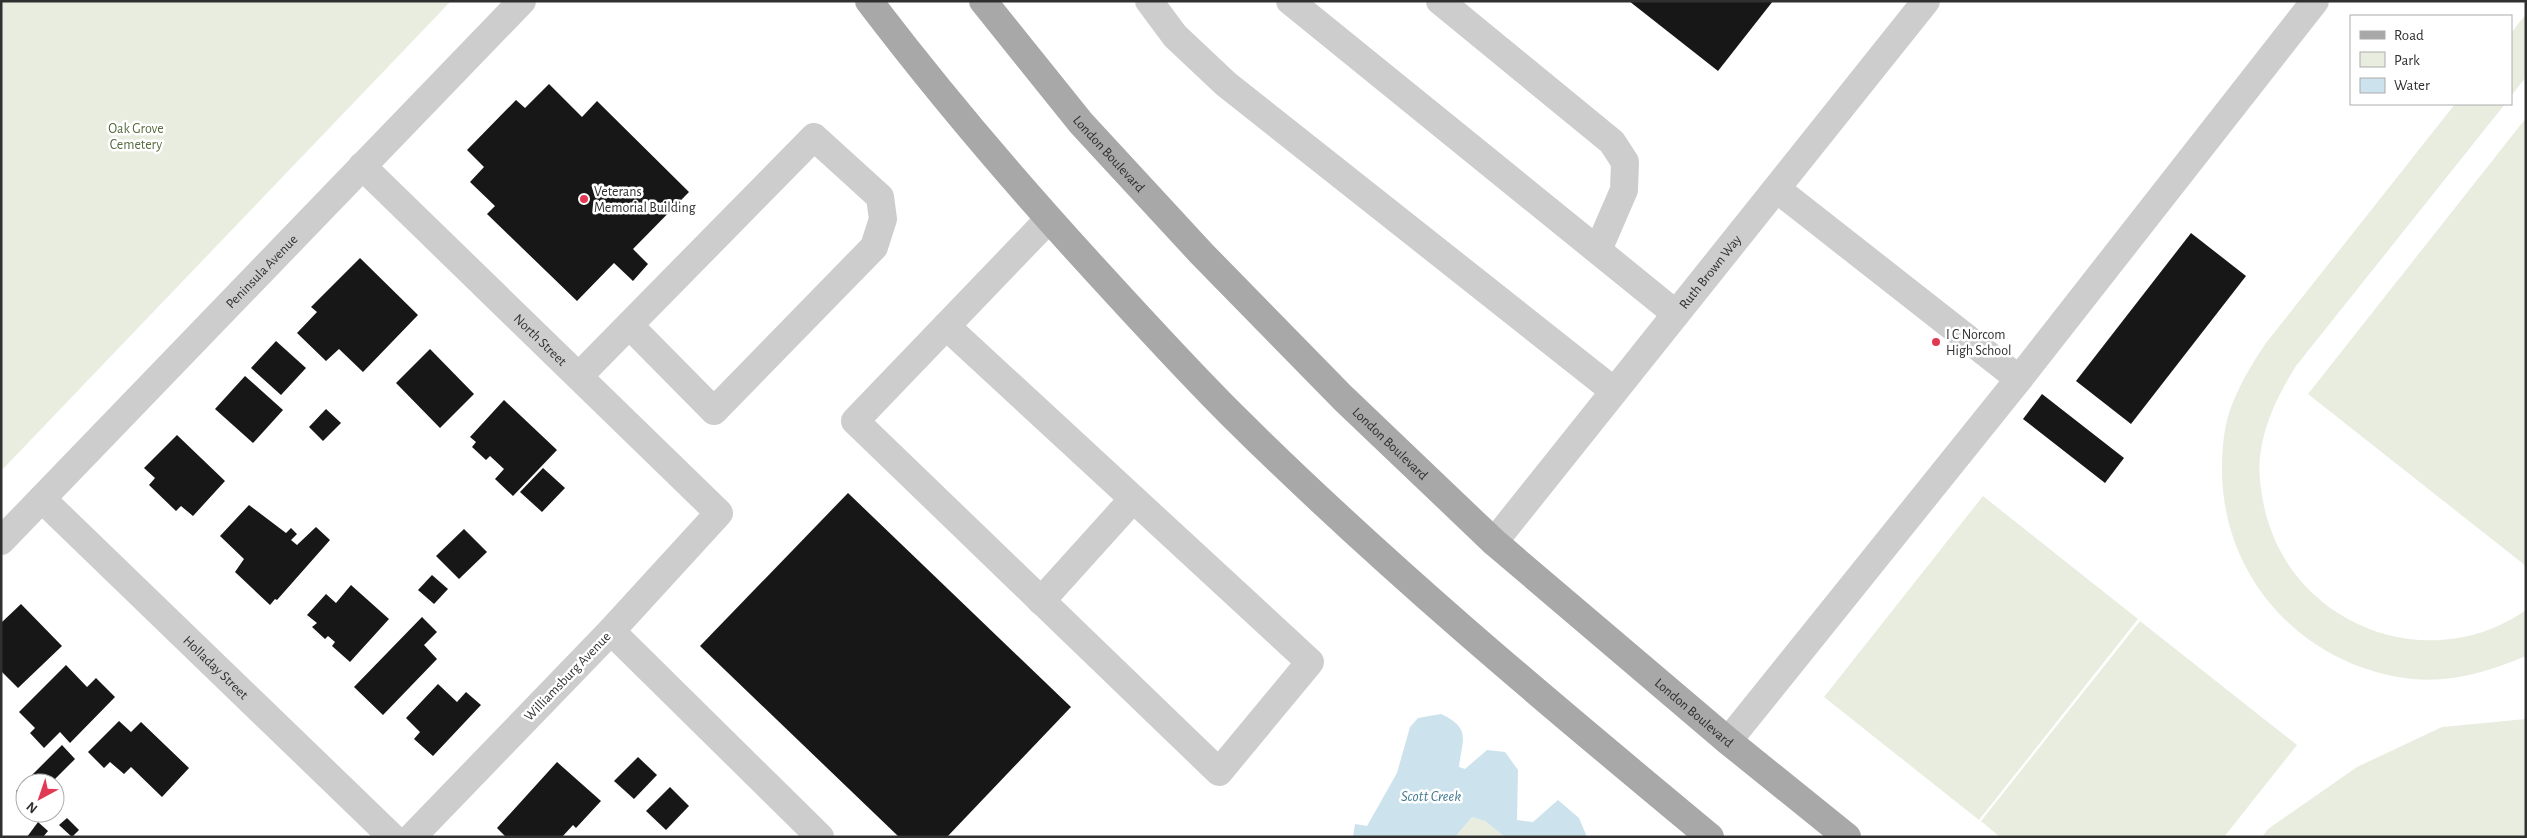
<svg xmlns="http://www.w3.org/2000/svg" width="2527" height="838" font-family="'Alegreya Sans',sans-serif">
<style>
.green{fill:#e8eddf}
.water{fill:#cce2ec}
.building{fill:#171717}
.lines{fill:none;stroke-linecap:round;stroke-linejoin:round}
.minor{stroke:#cdcdcd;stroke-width:28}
.major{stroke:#a8a8a8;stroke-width:28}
.poi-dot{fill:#e13954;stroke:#fff;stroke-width:2}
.labels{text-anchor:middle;stroke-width:5;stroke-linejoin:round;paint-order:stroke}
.park-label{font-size:14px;fill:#576b3e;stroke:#fff}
.street-label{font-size:14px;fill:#303030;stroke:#fff}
.poi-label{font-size:14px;fill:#303030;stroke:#fff;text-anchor:start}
.water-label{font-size:15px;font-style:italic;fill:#407991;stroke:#fff}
</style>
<rect width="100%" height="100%" fill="#fff"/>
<g class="green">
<polygon points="1,1 451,1 1,471"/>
<polygon points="2526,14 2526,77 2511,96 2511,33"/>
<path d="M2455 104H2505L2296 366C2278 395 2264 423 2260 457 2258 473 2261 490 2264 506 2289 624 2427 679 2526 610V656C2490 671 2452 683 2412 679 2305 667 2224 581 2222 473 2222 453 2223 432 2229 413 2238 387 2251 365 2266 343Z"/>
<polygon points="2526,118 2526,566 2308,394"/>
<polygon points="1983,496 2138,619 1979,820 1824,697"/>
<polygon points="2140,621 2297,745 2224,837 2000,837 1981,821"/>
<polygon points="2526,719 2526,837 2262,837 2268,829 2357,767 2442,727"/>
<polygon points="1472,817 1485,821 1505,837 1455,837"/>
</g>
<path class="water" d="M1441 714C1472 729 1462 739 1459 767L1465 769 1487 750 1505 752 1518 770 1517 820 1533 822 1558 800 1579 818 1587 837H1505L1485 821 1472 817 1455 837H1353L1355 824 1367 826 1397 773 1410 727 1418 718Z"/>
<g class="building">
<polygon points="1629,1 1773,1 1718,71"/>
<polygon points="549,84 582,117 597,101 689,192 633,249 648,264 633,281 614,263 577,301 487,214 495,206 470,182 484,167 467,150 516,100 525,108"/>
<polygon points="2191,233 2246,276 2131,424 2076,381"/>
<polygon points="360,258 418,315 363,372 339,349 326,361 297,333 317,312 311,307"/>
<polygon points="276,341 306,368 281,395 251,368"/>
<polygon points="430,349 474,394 440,428 396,383"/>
<polygon points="245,376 283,410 253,443 215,409"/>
<polygon points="2042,394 2124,458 2105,483 2023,419"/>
<polygon points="504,400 557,450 513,496 495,479 504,469 490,456 486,460 472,447 476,442 470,437"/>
<polygon points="326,409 341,423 323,441 309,427"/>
<polygon points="177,435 225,481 193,516 181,506 176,511 149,485 155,478 144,468"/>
<polygon points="543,468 565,488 542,512 520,492"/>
<polygon points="848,493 1071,707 947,837 899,837 700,646"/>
<polygon points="249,505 286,533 291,528 297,534 291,540 297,545 316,527 330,540 277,600 275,599 270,605 235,572 244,559 220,536"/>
<polygon points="464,529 487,552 459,579 436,556"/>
<polygon points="432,575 448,589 434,604 418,590"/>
<polygon points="351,585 389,619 350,662 332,646 335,642 328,636 325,639 312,627 317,623 307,615 326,594 336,603"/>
<polygon points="21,604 62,646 18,688 1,671 1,623"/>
<polygon points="422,617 437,632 424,645 437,659 383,715 354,687"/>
<polygon points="66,665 87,687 96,678 115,697 70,743 60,732 44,748 30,733 35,728 19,712"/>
<polygon points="438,684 457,702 466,692 481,705 433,756 414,739 420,732 406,718"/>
<polygon points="119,721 131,732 141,722 189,768 162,797 131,767 124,774 110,762 104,768 88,752"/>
<polygon points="62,745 75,759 51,783 25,783 25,800 16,791"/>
<polygon points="638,757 657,775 634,799 614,781"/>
<polygon points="557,762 601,801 576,828 573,825 562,837 506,837 497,828"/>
<polygon points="670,787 689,806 666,830 646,811"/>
<polygon points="67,818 79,830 72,837 59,825"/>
<polygon points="38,822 48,831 43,837 27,837"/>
</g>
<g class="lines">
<g class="minor">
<polyline points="1149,1 1175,36 1226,84 1614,391"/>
<polyline points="1290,1 1676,314"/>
<polyline points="1440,1 1612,142 1625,162 1624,190 1598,250"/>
<path id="s1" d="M362 166 719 513 611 631 412 837"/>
<polyline points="1778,190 2019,379"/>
<polyline points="946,326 1310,662 1219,772 855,421 1049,219"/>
<polyline points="579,376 814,137 880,197 883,219 874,247 714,411 630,326"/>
<path id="s2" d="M42 499 392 837"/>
<path id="s3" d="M1 541 522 1"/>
<path id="s4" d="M1494 542 1926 1"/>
<polyline points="1041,601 1133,499"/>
<polyline points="611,631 820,837"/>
<polyline points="1728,741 2019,379 2315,1"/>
</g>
<g class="major">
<path d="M869 1C942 97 1019 187 1100 275 1143 322 1186 369 1231 414 1382 564 1546 701 1710 837"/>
<path id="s5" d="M983 1 1081 123 1202 254 1343 398 1494 542 1728 741 1847 837"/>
</g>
</g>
<g class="poi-dot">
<circle cx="584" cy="199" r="5"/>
<circle cx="1936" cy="342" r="5"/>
</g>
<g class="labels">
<g class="park-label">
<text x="136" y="133">Oak Grove<tspan x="136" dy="16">Cemetery</tspan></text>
</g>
<g class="street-label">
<text dy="5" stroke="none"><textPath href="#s5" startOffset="198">London Boulevard</textPath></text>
<text dy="5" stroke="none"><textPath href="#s3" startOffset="375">Peninsula Avenue</textPath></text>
<text dy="5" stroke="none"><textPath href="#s4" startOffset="346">Ruth Brown Way</textPath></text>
<text dy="5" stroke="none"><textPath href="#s1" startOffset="249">North Street</textPath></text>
<text dy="5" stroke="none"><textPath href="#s5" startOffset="602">London Boulevard</textPath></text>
<text dy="5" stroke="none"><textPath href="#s2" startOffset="242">Holladay Street</textPath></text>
<text transform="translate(567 676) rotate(-46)" y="5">Williamsburg Avenue</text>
<text dy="5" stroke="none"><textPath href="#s5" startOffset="1008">London Boulevard</textPath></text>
</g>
<g class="poi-label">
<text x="594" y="196">Veterans<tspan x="594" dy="16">Memorial Building</tspan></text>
<text x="1946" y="339">I C Norcom<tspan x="1946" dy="16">High School</tspan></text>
</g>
<g class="water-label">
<text x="1431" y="801">Scott Creek</text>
</g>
</g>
<rect width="2527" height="838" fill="none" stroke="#303030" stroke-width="5"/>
<rect x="2350" y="15" width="162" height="90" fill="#ffffff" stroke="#acacac"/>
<rect x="2360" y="31" width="25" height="8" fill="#a8a8a8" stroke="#acacac"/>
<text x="2394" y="40" font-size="15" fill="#303030">Road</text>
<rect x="2360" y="52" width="25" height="15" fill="#e8eddf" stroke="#acacac"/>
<text x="2394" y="65" font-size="15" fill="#303030">Park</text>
<rect x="2360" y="78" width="25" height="15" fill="#cce2ec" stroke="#acacac"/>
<text x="2394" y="90" font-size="15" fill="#303030">Water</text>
<g transform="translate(40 798) rotate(220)"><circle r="24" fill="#ffffff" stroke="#acacac"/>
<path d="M0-4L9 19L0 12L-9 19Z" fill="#e13954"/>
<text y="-8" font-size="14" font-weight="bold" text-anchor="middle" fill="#303030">N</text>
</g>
</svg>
